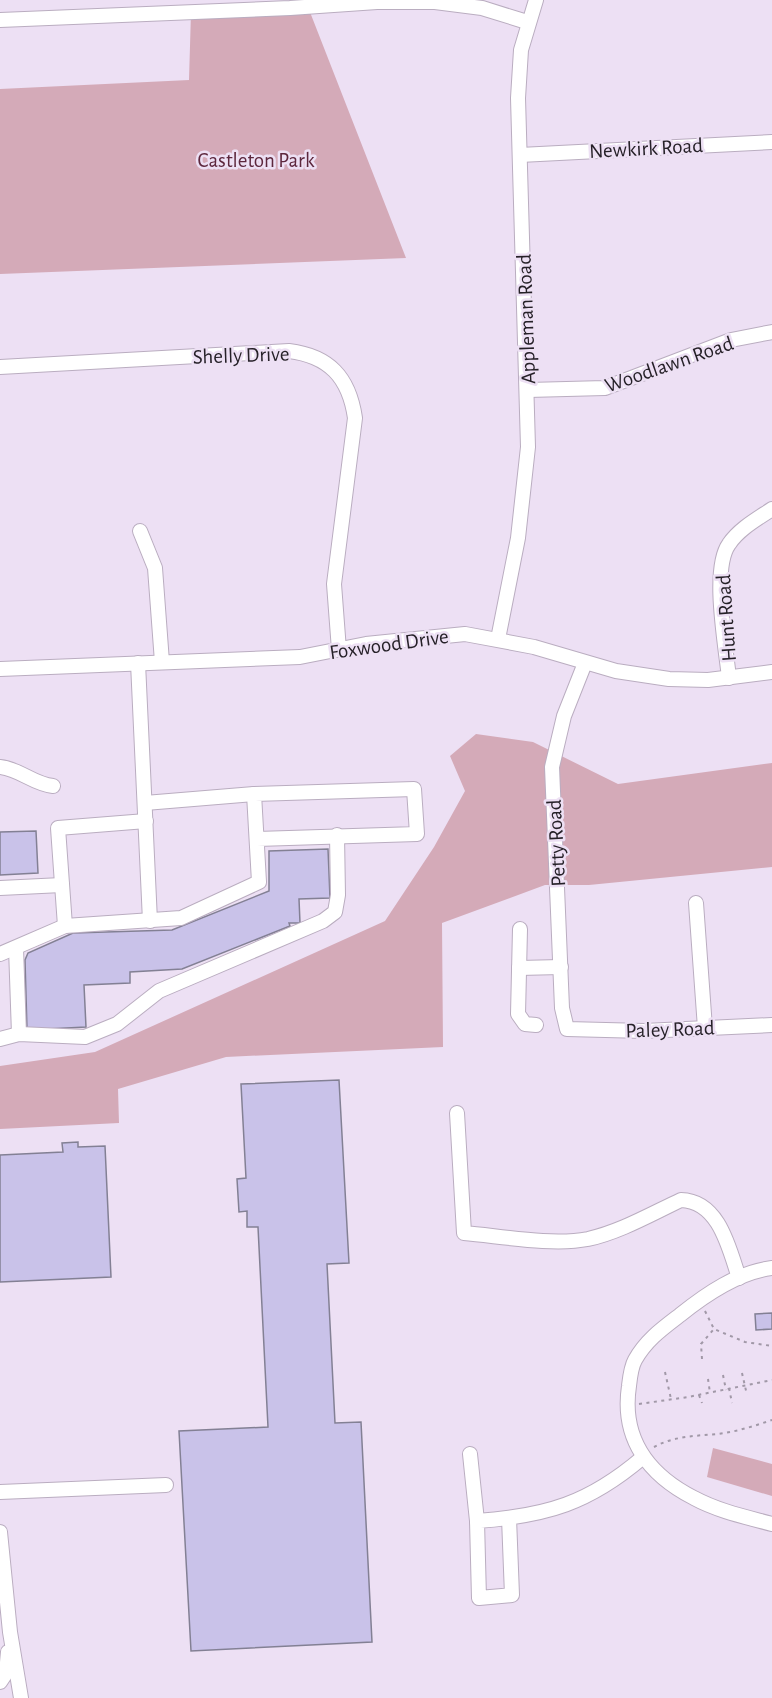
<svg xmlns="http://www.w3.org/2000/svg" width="772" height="1698" font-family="'Alegreya Sans',sans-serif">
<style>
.green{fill:#d4aab8}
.building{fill:#c9c2e9;stroke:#838094;stroke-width:1.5}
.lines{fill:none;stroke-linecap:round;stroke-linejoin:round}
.minor-casing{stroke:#baadc0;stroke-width:16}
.path{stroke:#a198a7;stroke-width:2;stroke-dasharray:3 4.5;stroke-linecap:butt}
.minor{stroke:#fff;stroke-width:14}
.labels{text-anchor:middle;stroke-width:5;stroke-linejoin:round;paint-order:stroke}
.street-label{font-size:21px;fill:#262128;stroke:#ede0f4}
.park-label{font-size:21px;fill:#5d273d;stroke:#ede0f4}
</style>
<rect width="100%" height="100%" fill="#ede0f4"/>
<g class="green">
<polygon points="308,7 406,258 0,274 0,89 189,80 191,12"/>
<polygon points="476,734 533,742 618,784 772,763 772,867 589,885 545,885 442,923 443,1047 226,1057 118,1089 119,1123 0,1129 0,1066 95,1052 385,921 434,847 465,791 450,756"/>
<polygon points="713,1448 772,1464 772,1496 707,1477"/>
</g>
<g class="building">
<polygon points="36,831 38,873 0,875 0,832"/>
<polygon points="328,849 330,898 299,899 300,923 289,923 290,926 182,969 130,972 130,983 84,985 86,1027 27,1030 25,960 28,953 73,933 172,930 269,891 269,851"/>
<polygon points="339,1080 349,1263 327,1264 335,1423 361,1422 372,1642 191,1651 179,1431 268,1427 258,1227 247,1227 247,1211 239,1212 237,1179 246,1178 241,1084"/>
<polygon points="78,1142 78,1147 105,1146 111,1277 0,1282 0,1155 63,1152 62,1143"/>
<polygon points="772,1313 772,1329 756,1330 755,1314"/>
</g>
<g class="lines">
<defs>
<g id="minor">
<polyline points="0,20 290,8 377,2 435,2 482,8 527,22"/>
<polyline points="520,155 772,142"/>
<path d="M0 367 289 351C329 356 349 377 355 418L334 584 339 650"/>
<polyline points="528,390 605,388 731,340 772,332"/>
<polyline points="140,531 155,568 162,662"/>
<polyline points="498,639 518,538 528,447 518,98 521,50 536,0"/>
<polyline points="138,663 150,921"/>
<polyline points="585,663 564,716 552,767 562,1008 567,1029 644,1031 772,1025"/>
<polyline points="0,669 300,657 366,644 465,634 534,647 616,671 669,679 708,680 772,672"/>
<path d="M729 678C726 647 711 569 729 544 739 529 757 519 772 509"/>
<path d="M0 767C20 769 33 784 53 786"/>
<polyline points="145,803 254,794"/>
<polyline points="0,888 62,885"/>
<polyline points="696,903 705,1028"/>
<polyline points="65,926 58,828 146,821"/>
<polyline points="520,929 518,1014 525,1024 536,1025"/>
<polyline points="16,948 19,1034"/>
<polyline points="0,954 65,926 181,918 259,882 254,794 414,789 417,834 257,839"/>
<polyline points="519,968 561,967"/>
<polyline points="0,1039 19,1034 85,1037 117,1024 159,991 323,921 335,912 338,895 337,835"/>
<path d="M457 1113 464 1233C500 1236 552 1246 588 1239 620 1232 651 1214 681 1200 719 1201 729 1248 739 1278"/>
<path d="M772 1268C738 1272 706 1294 680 1315 663 1328 646 1340 635 1360 631 1367 630 1377 629 1386 621 1439 649 1475 694 1498 718 1511 746 1517 772 1524"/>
<polyline points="470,1454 477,1521"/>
<polyline points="0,1492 166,1485"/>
<path d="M509 1518 512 1595 479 1598 477 1521C547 1516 589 1503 642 1458"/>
<polyline points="0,1532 10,1632 21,1698"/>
<polyline points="0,1682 6,1673 8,1652"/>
</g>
</defs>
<use href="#minor" class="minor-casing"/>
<g class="path">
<polyline points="705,1311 714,1329 745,1342 772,1346"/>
<polyline points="702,1359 701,1344 714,1329"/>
<polyline points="665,1372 671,1399"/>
<polyline points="742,1373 747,1395"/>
<polyline points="723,1375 726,1390"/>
<polyline points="708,1379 710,1393"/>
<polyline points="729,1388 732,1403"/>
<polyline points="699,1395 702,1403"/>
<polyline points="639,1404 688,1397 772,1380"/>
<path d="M654 1447C674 1436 695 1436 717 1434 736 1432 754 1426 772 1420"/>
</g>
<use href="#minor" class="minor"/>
</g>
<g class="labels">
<g class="street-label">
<text transform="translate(646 148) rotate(-3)" y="7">Newkirk Road</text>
<text transform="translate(526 319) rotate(-92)" y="7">Appleman Road</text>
<text transform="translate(241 355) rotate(-2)" y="7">Shelly Drive</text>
<text transform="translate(669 364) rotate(-19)" y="7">Woodlawn Road</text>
<text transform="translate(726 618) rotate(-94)" y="7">Hunt Road</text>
<text transform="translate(389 644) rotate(-8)" y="7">Foxwood Drive</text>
<text transform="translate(556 843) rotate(-93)" y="7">Petty Road</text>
<text transform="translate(670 1029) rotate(-2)" y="7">Paley Road</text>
</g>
<g class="park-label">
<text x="256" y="167">Castleton Park</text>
</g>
</g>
</svg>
